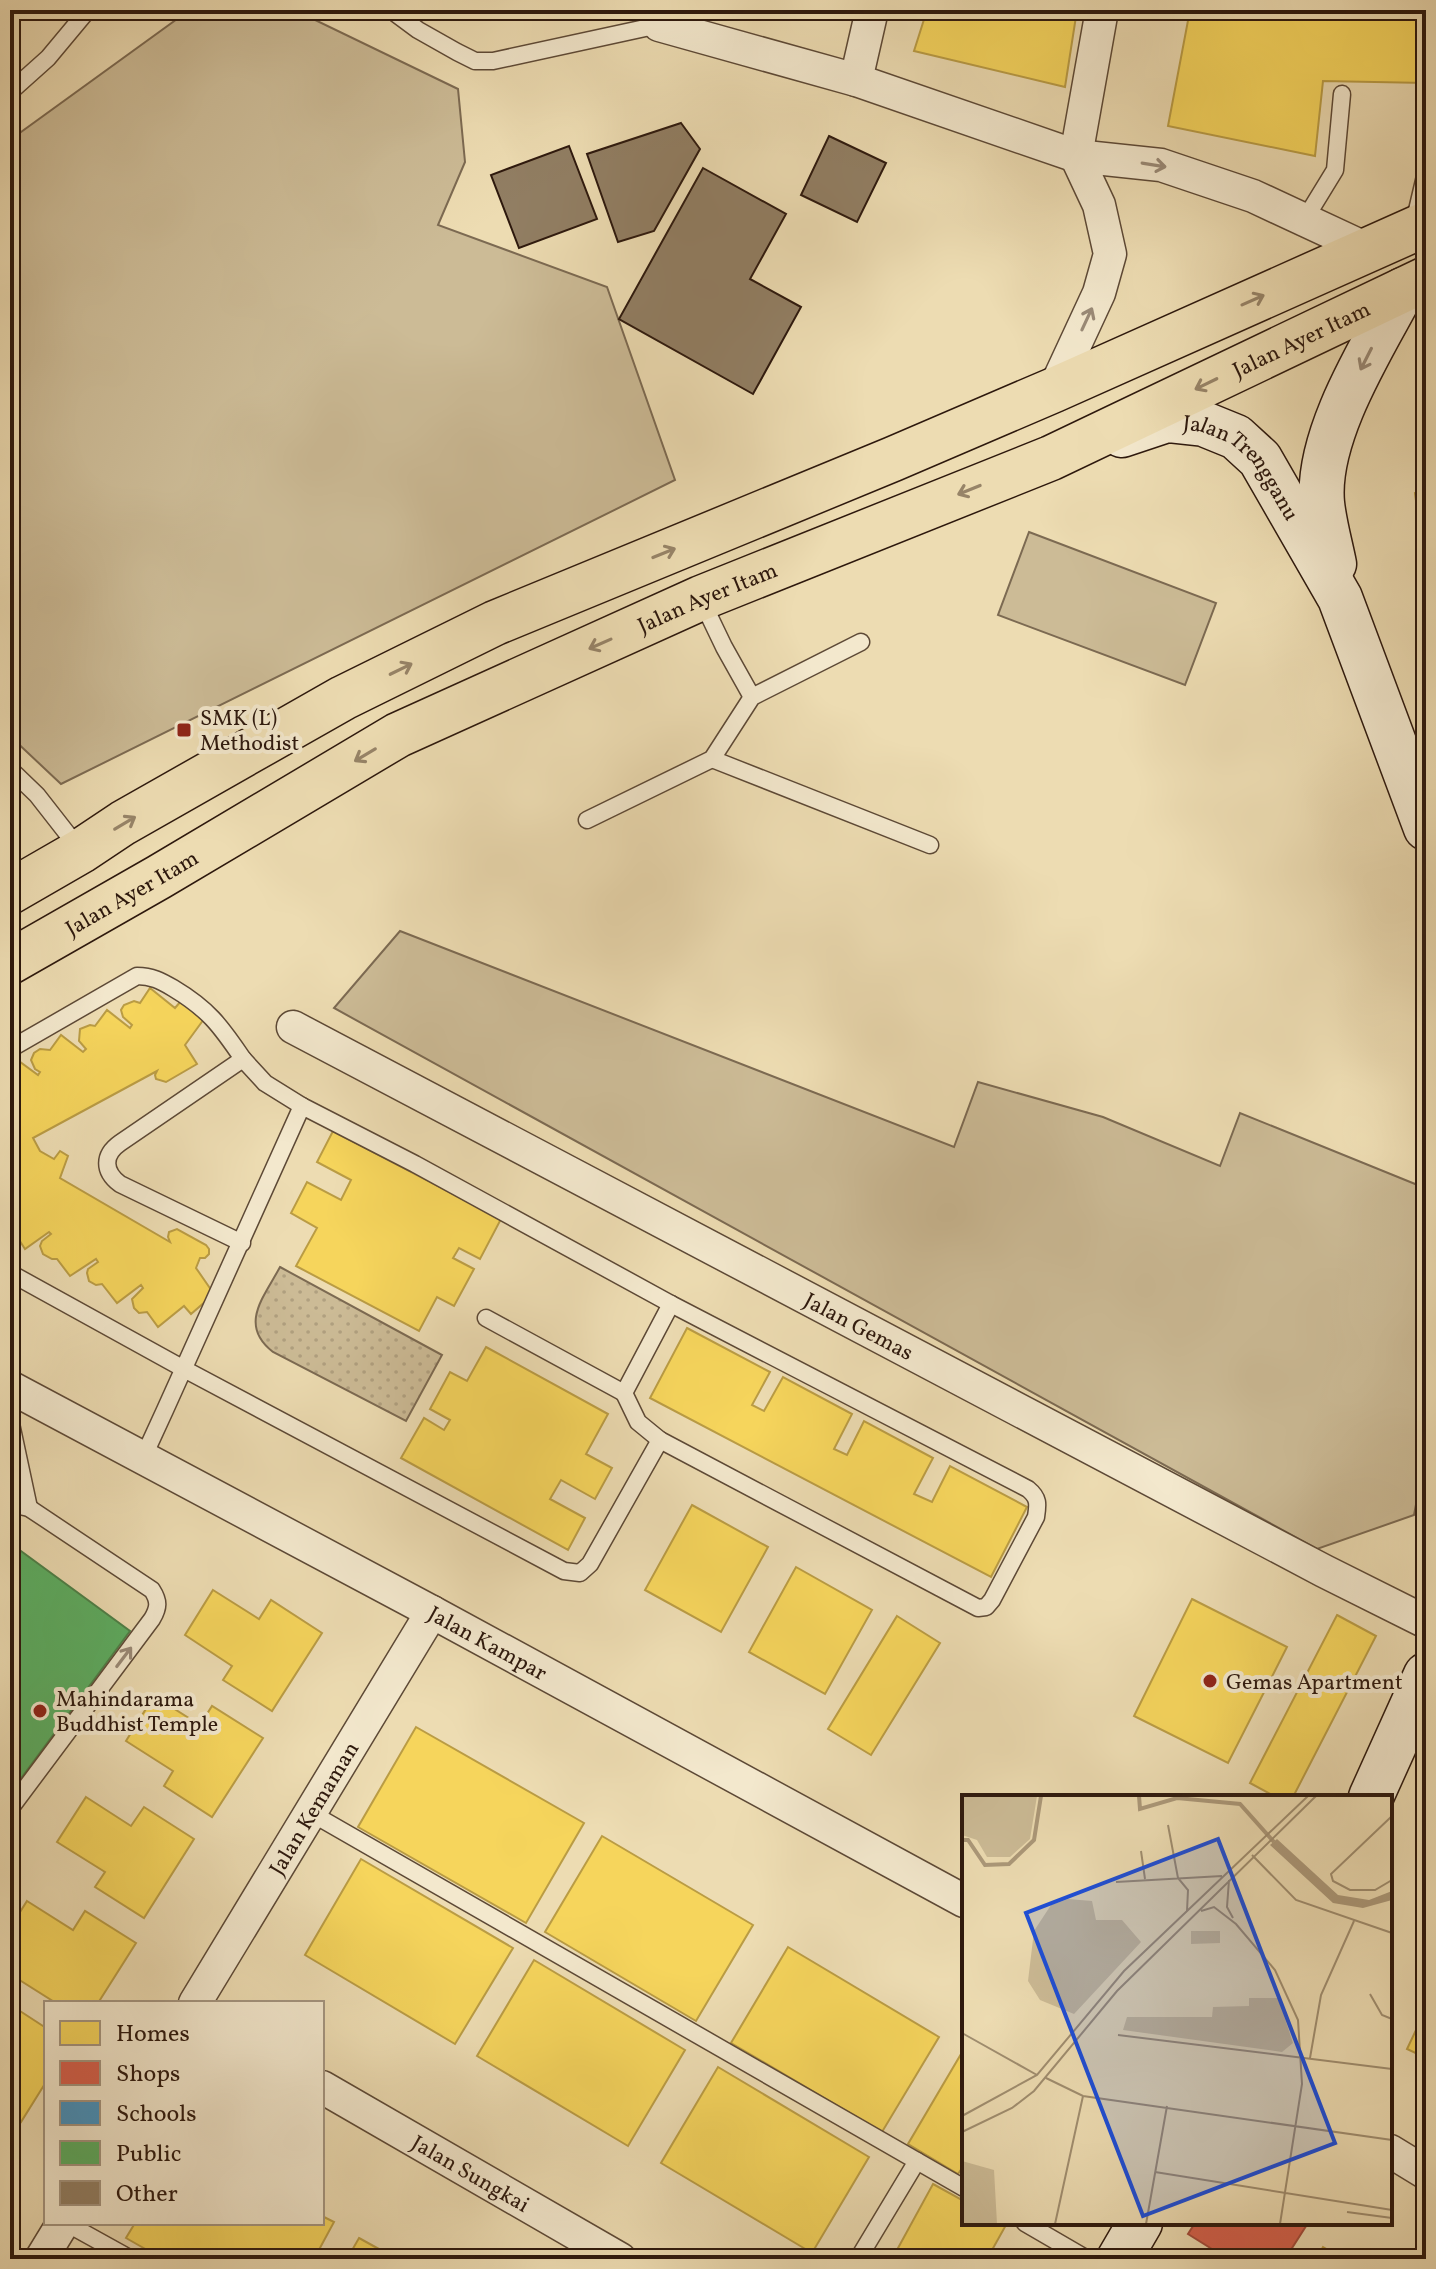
<svg xmlns="http://www.w3.org/2000/svg" width="1436" height="2269" font-family="Vollkorn,serif">
<style>
.grass{fill:url(#grass-dots);stroke:#7c6a52;stroke-width:2}
.garden{fill:#ccbb96;stroke:#7c6a52;stroke-width:2}
.homes{fill:#f6d55c;stroke:#ba9c44;stroke-width:2}
.shops{fill:#d6604d;stroke:#a34a3a;stroke-width:2}
.schools{fill:#4393c3;stroke:#3c6e8c;stroke-width:2}
.public{fill:#5aae61;stroke:#4c8148;stroke-width:2}
.building{fill:#917e63;stroke:#2d180d;stroke-width:2}
.lines{fill:none;stroke-linecap:round;stroke-linejoin:round}
.service-casing{stroke:#5d4936;stroke-width:19}
.minor-casing{stroke:#5d4936;stroke-width:35}
.secondary-casing{stroke:#2d180d;stroke-width:47}
.primary-casing{stroke:#2d180d;stroke-width:47}
.service{stroke:#f3e8cd;stroke-width:16}
.minor{stroke:#f3e8cd;stroke-width:32}
.secondary{stroke:#f3e8cd;stroke-width:44}
.primary{stroke:#eddcb2;stroke-width:44}
.oneway{stroke:#9a8a77}
.oneway2{stroke:#978468}
.poi-dot{fill:#8f2418;stroke:#f3e8cd;stroke-width:3}
.labels{text-anchor:middle;stroke-width:8;stroke-linejoin:round;paint-order:stroke}
.street-label{font-size:22px;fill:#2d180d;stroke:#f3e8cd}
.poi-label{font-size:22px;fill:#2d180d;stroke:#f3e8cd;text-anchor:start}
.inset-river{fill:none;stroke:#ac997a;stroke-width:4}
.inset-road{fill:none;stroke:#a08e70;stroke-width:2}
.view{fill:#1d4ed8;fill-opacity:0.15;stroke:#1d4ed8;stroke-width:4}
.inset-edge{fill:none;stroke:#2d180d;stroke-width:4}
</style>
<defs>
<pattern id="grass-dots" width="8" height="8" patternUnits="userSpaceOnUse" patternTransform="scale(2)"><rect width="8" height="8" fill="#ccbb96"/><path d="M2 2h.1M6 6h.1" fill="none" stroke="#b0a080" stroke-width="1.8" stroke-linecap="round"/></pattern>
</defs>
<rect width="100%" height="100%" fill="#eddcb2"/>
<filter id="stains"><feTurbulence type="fractalNoise" baseFrequency=".0025" numOctaves="4"/><feColorMatrix values="0 0 0 0 .2 0 0 0 0 .09 0 0 0 0 .02 0 0 0 .5 -.17"/></filter>
<radialGradient id="worn" r=".72"><stop offset=".6" stop-color="#630" stop-opacity="0"/><stop offset="1" stop-color="#630" stop-opacity=".3"/></radialGradient>
<path class="grass" d="M280 1267 442 1355 406 1421 273 1352C238 1325 264 1297 280 1267Z"/>
<g class="garden">
<polygon points="184,14 307,16 458,89 465,162 438,225 607,287 675,480 61,784 10,736 10,140"/>
<polygon points="1029,532 1216,603 1185,685 998,615"/>
<polygon points="400,931 954,1147 978,1082 1103,1117 1220,1166 1240,1113 1425,1188 1426,1452 1414,1515 1317,1549 334,1008"/>
</g>
<g class="homes">
<polygon points="927,10 1077,10 1065,87 914,51"/>
<polygon points="1190,10 1426,10 1426,83 1323,81 1315,156 1168,126"/>
<polygon points="1426,491 1426,579 1415,493"/>
<polygon points="150,988 175,1008 181,1001 204,1019 185,1045 197,1064 166,1082 156,1079 155,1075 157,1071 33,1138 40,1151 54,1159 60,1151 68,1156 60,1178 170,1242 168,1237 169,1232 177,1229 206,1245 209,1249 209,1254 205,1258 200,1258 196,1268 214,1294 191,1314 184,1306 158,1327 147,1312 139,1313 134,1308 132,1299 143,1288 141,1285 117,1303 102,1284 96,1285 89,1281 87,1273 88,1269 98,1262 96,1259 70,1276 57,1259 52,1259 43,1254 40,1246 42,1241 51,1234 49,1232 25,1249 16,1235 10,1235 10,1067 16,1059 38,1075 40,1072 35,1069 31,1060 34,1053 40,1049 50,1050 61,1035 83,1052 86,1049 79,1041 80,1029 90,1025 95,1026 107,1010 130,1028 132,1025 123,1017 121,1010 124,1005 134,1001 140,1003"/>
<polygon points="333,1131 501,1219 480,1259 459,1248 453,1258 474,1269 454,1306 437,1297 419,1331 296,1266 317,1228 291,1213 307,1182 341,1200 351,1180 317,1162"/>
<polygon points="687,1328 770,1372 752,1405 764,1411 783,1377 852,1414 834,1449 847,1455 864,1421 933,1458 914,1494 932,1502 950,1466 1027,1507 991,1577 650,1398"/>
<polygon points="486,1347 608,1414 586,1454 612,1468 595,1499 561,1480 550,1499 585,1518 568,1550 401,1458 424,1418 444,1430 450,1420 430,1409 450,1372 467,1381"/>
<polygon points="692,1505 768,1547 721,1632 645,1590"/>
<polygon points="796,1567 872,1610 825,1694 749,1652"/>
<polygon points="213,1590 259,1619 271,1600 322,1633 272,1711 223,1680 232,1666 185,1635"/>
<polygon points="1192,1599 1287,1647 1228,1763 1134,1716"/>
<polygon points="1337,1615 1376,1636 1293,1797 1276,1797 1250,1783"/>
<polygon points="897,1616 940,1643 871,1755 828,1729"/>
<polygon points="154,1696 200,1725 212,1706 263,1738 212,1817 164,1786 173,1771 126,1741"/>
<polygon points="416,1727 584,1823 526,1923 358,1827"/>
<polygon points="86,1797 131,1826 144,1807 194,1839 144,1918 95,1887 105,1872 57,1842"/>
<polygon points="602,1836 753,1925 696,2021 545,1932"/>
<polygon points="361,1859 513,1948 455,2044 305,1955"/>
<polygon points="27,1901 73,1930 85,1911 136,1943 98,2003 56,2003 10,1974 10,1928"/>
<polygon points="788,1947 939,2037 882,2132 731,2043"/>
<polygon points="534,1960 685,2050 628,2146 477,2056"/>
<polygon points="1426,2009 1426,2058 1407,2049"/>
<polygon points="20,2011 46,2028 46,2082 21,2122 10,2115 10,2026"/>
<polygon points="964,2049 964,2165 958,2174 908,2144"/>
<polygon points="718,2067 869,2157 812,2253 661,2163"/>
<polygon points="933,2184 964,2201 964,2223 1006,2225 987,2259 892,2259"/>
<polygon points="322,2216 334,2222 314,2259 163,2259 126,2238 135,2223 322,2223"/>
<polygon points="359,2238 397,2259 347,2259"/>
<polygon points="1323,2247 1344,2259 1316,2259"/>
<polygon points="1189,2251 1202,2259 1184,2259"/>
</g>
<polygon class="shops" points="1195,2223 1308,2223 1285,2259 1228,2259 1188,2234"/>
<polygon class="schools" points="10,10 19,10 10,28"/>
<polygon class="public" points="10,1543 130,1631 11,1792 10,1791"/>
<g class="building">
<polygon points="681,123 700,149 654,231 618,242 587,154"/>
<polygon points="829,136 886,163 857,222 801,195"/>
<polygon points="569,146 597,219 519,248 491,175"/>
<polygon points="703,168 786,214 750,279 801,307 753,394 619,319"/>
<polygon points="10,1860 19,1866 10,1880"/>
</g>
<g class="lines">
<defs>
<g id="service">
<polyline points="391,10 418,30 457,52 475,61 493,61 659,25 659,20"/>
<polyline points="10,92 48,58 88,10"/>
<polyline points="1305,219 1335,170 1342,94"/>
<polyline points="1414,223 1426,172"/>
<polyline points="701,599 724,647 752,697"/>
<polyline points="1401,756 1426,743"/>
<polyline points="712,759 930,845"/>
<polyline points="10,769 37,795 80,850"/>
<polyline points="587,820 712,759 752,697 861,642"/>
<path d="M10 1049 137 976C152 976 161 981 173 988 208 1009 220 1025 243 1059L120 1143C103 1155 103 1171 120 1184L242 1243"/>
<polyline points="243,1059 265,1083 302,1106"/>
<path d="M10 1273 184 1369 564 1571 580 1573 590 1564 660 1440 978 1608 986 1607 992 1600 1036 1517C1038 1504 1039 1498 1028 1489L671 1304 415 1164 302 1106C249 1223 197 1341 143 1458"/>
<polyline points="486,1318 624,1393"/>
<polyline points="10,1419 29,1508"/>
<polyline points="660,1440 638,1422 624,1393 671,1304"/>
<path d="M10 1507 15 1505 29 1508 152 1590C159 1601 159 1607 152 1619L10 1809"/>
<polyline points="311,1813 964,2188"/>
<polyline points="66,2223 131,2259"/>
<polyline points="1025,2223 1087,2259"/>
<polyline points="858,2259 917,2161"/>
</g>
<g id="minor">
<polyline points="659,25 856,80 1076,156 1161,165 1253,196 1367,249"/>
<polyline points="856,80 872,10"/>
<polyline points="1054,390 1099,293 1110,254 1099,205 1076,156 1102,10"/>
<path id="s1" d="M293 1027 1324 1571 1426 1622"/>
<path id="s2" d="M10 1387 432 1612 964 1901"/>
<path id="s3" d="M195 2003 432 1612"/>
<path id="s4" d="M322 2087 620 2259"/>
<polyline points="1390,2151 1426,2173"/>
<polyline points="41,2259 63,2223"/>
</g>
<g id="secondary">
<path id="s5" d="M1122 435 1167 420 1204 424 1236 437 1260 459 1340 598 1426 828"/>
<path d="M1334 564C1330 544 1324 523 1322 503 1316 435 1372 348 1403 290"/>
<polyline points="1371,1797 1426,1675"/>
<polyline points="1119,2259 1140,2223"/>
</g>
<g id="primary">
<polyline points="10,892 81,851 123,823 343,698 495,623 893,459 1054,390 1426,224"/>
<path id="s6" d="M10 962 159 877 398 735 701 598 1051 458 1426 279"/>
</g>
</defs>
<use href="#service" class="service-casing"/>
<use href="#minor" class="minor-casing"/>
<use href="#secondary" class="secondary-casing"/>
<use href="#primary" class="primary-casing"/>
<use href="#service" class="service"/>
<use href="#minor" class="minor"/>
<use href="#secondary" class="secondary"/>
<use href="#primary" class="primary"/>
</g>
<defs><path id="oneway-shaft" d="M-6 0H5M1.5-3L5.5 0L1.5 3" fill="none" stroke-width="1.6" stroke-linecap="round" stroke-linejoin="round" transform="scale(2)"/></defs>
<g class="oneway">
<use href="#oneway-shaft" transform="translate(1154 165) rotate(9)"/>
<use href="#oneway-shaft" transform="translate(1087 319) rotate(-65)"/>
<use href="#oneway-shaft" transform="translate(1366 359) rotate(117)"/>
<use href="#oneway-shaft" transform="translate(124 1657) rotate(-53)"/>
</g>
<g class="oneway2">
<use href="#oneway-shaft" transform="translate(1253 300) rotate(-24)"/>
<use href="#oneway-shaft" transform="translate(1206 384) rotate(154)"/>
<use href="#oneway-shaft" transform="translate(969 490) rotate(158)"/>
<use href="#oneway-shaft" transform="translate(664 553) rotate(-22)"/>
<use href="#oneway-shaft" transform="translate(600 644) rotate(156)"/>
<use href="#oneway-shaft" transform="translate(401 669) rotate(-26)"/>
<use href="#oneway-shaft" transform="translate(365 755) rotate(149)"/>
<use href="#oneway-shaft" transform="translate(125 823) rotate(-31)"/>
</g>
<g class="poi-dot">
<rect x="176" y="722" width="16" height="16" rx="4"/>
<circle cx="1210" cy="1681" r="8"/>
<circle cx="40" cy="1711" r="8"/>
</g>
<g class="labels">
<g class="street-label">
<text dy="8" stroke="none"><textPath href="#s6" startOffset="1436">Jalan Ayer Itam</textPath></text>
<text dy="8" stroke="none"><textPath href="#s5" startOffset="142">Jalan Trengganu</textPath></text>
<text dy="8" stroke="none"><textPath href="#s6" startOffset="788">Jalan Ayer Itam</textPath></text>
<text dy="8" stroke="none"><textPath href="#s6" startOffset="140">Jalan Ayer Itam</textPath></text>
<text dy="8" stroke="none"><textPath href="#s1" startOffset="640">Jalan Gemas</textPath></text>
<text dy="8" stroke="none"><textPath href="#s2" startOffset="542">Jalan Kampar</textPath></text>
<text dy="8" stroke="none"><textPath href="#s3" startOffset="228">Jalan Kemaman</textPath></text>
<text dy="8" stroke="none"><textPath href="#s4" startOffset="172">Jalan Sungkai</textPath></text>
</g>
<g class="poi-label">
<text x="200" y="725">SMK (L)<tspan x="200" dy="25">Methodist</tspan></text>
<text x="1226" y="1689">Gemas Apartment</text>
<text x="56" y="1706">Mahindarama<tspan x="56" dy="25">Buddhist Temple</tspan></text>
</g>
</g>
<g transform="translate(962 1795)">
<rect width="430" height="430" fill="#eddcb2"/>
<path d="M0 1H75L68 44 48 62H25L15 45 0 40Z" fill="#ccbb96"/>
<path d="M106 104 130 106 134 125H160L179 147 112 219 78 205 66 186 72 136 89 110ZM229 136H258V148L229 149ZM287 203H316L331 248 320 257 161 235 165 222H250L251 212 287 211ZM0 366 32 375 35 429H0Z" fill="#ccbb96"/>
<path d="M315 44 376 100 407 105 430 96V105L401 113 371 108 308 50Z" fill="#ac997a"/>
<path class="inset-river" d="M177 1 178 14 215 3 278 9 312 47M0 45H6L23 70 47 69 72 45 79 1"/>
<path class="inset-road" d="M430 21 369 79 371 86 388 95H413L430 85M206 30 216 83 226 95 225 116M179 56 183 84M290 60 334 105 430 138M267 85 265 112 271 123M154 87 260 81M239 116 252 112 274 129 313 175 336 225 340 289 318 429M408 199 420 220 430 224M0 238 75 280M156 240 430 274M348 263 359 200 392 126M84 283 121 301 430 345M0 321 75 280 162 176 346 1M0 337 50 313 72 296 155 196 354 1M193 377 430 415M385 417 430 423M93 429 121 301M184 429 205 311"/>
<path class="view" d="M256 44 373 348 181 421 64 118Z"/>
<rect width="430" height="430" class="inset-edge"/>
</g>
<rect width="1436" height="2269" fill="none" stroke="#eddcb2" stroke-width="40"/>
<rect x="12" y="12" width="1412" height="2245" fill="none" stroke="#2d180d" stroke-width="4"/>
<rect x="20" y="20" width="1396" height="2229" fill="none" stroke="#2d180d" stroke-width="2"/>
<rect x="44" y="2001" width="280" height="224" fill="#f3e8cd" stroke="#a49580" stroke-width="2"/>
<rect x="60" y="2021" width="40" height="24" fill="#f6d55c" stroke="#a49580" stroke-width="2"/>
<text x="116" y="2041" font-size="24" fill="#2d180d">Homes</text>
<rect x="60" y="2061" width="40" height="24" fill="#d6604d" stroke="#a49580" stroke-width="2"/>
<text x="116" y="2081" font-size="24" fill="#2d180d">Shops</text>
<rect x="60" y="2101" width="40" height="24" fill="#4393c3" stroke="#a49580" stroke-width="2"/>
<text x="116" y="2121" font-size="24" fill="#2d180d">Schools</text>
<rect x="60" y="2141" width="40" height="24" fill="#5aae61" stroke="#a49580" stroke-width="2"/>
<text x="116" y="2161" font-size="24" fill="#2d180d">Public</text>
<rect x="60" y="2181" width="40" height="24" fill="#917e63" stroke="#a49580" stroke-width="2"/>
<text x="116" y="2201" font-size="24" fill="#2d180d">Other</text>
<rect width="100%" height="100%" filter="url(#stains)"/>
<rect width="100%" height="100%" fill="url(#worn)"/>
</svg>
